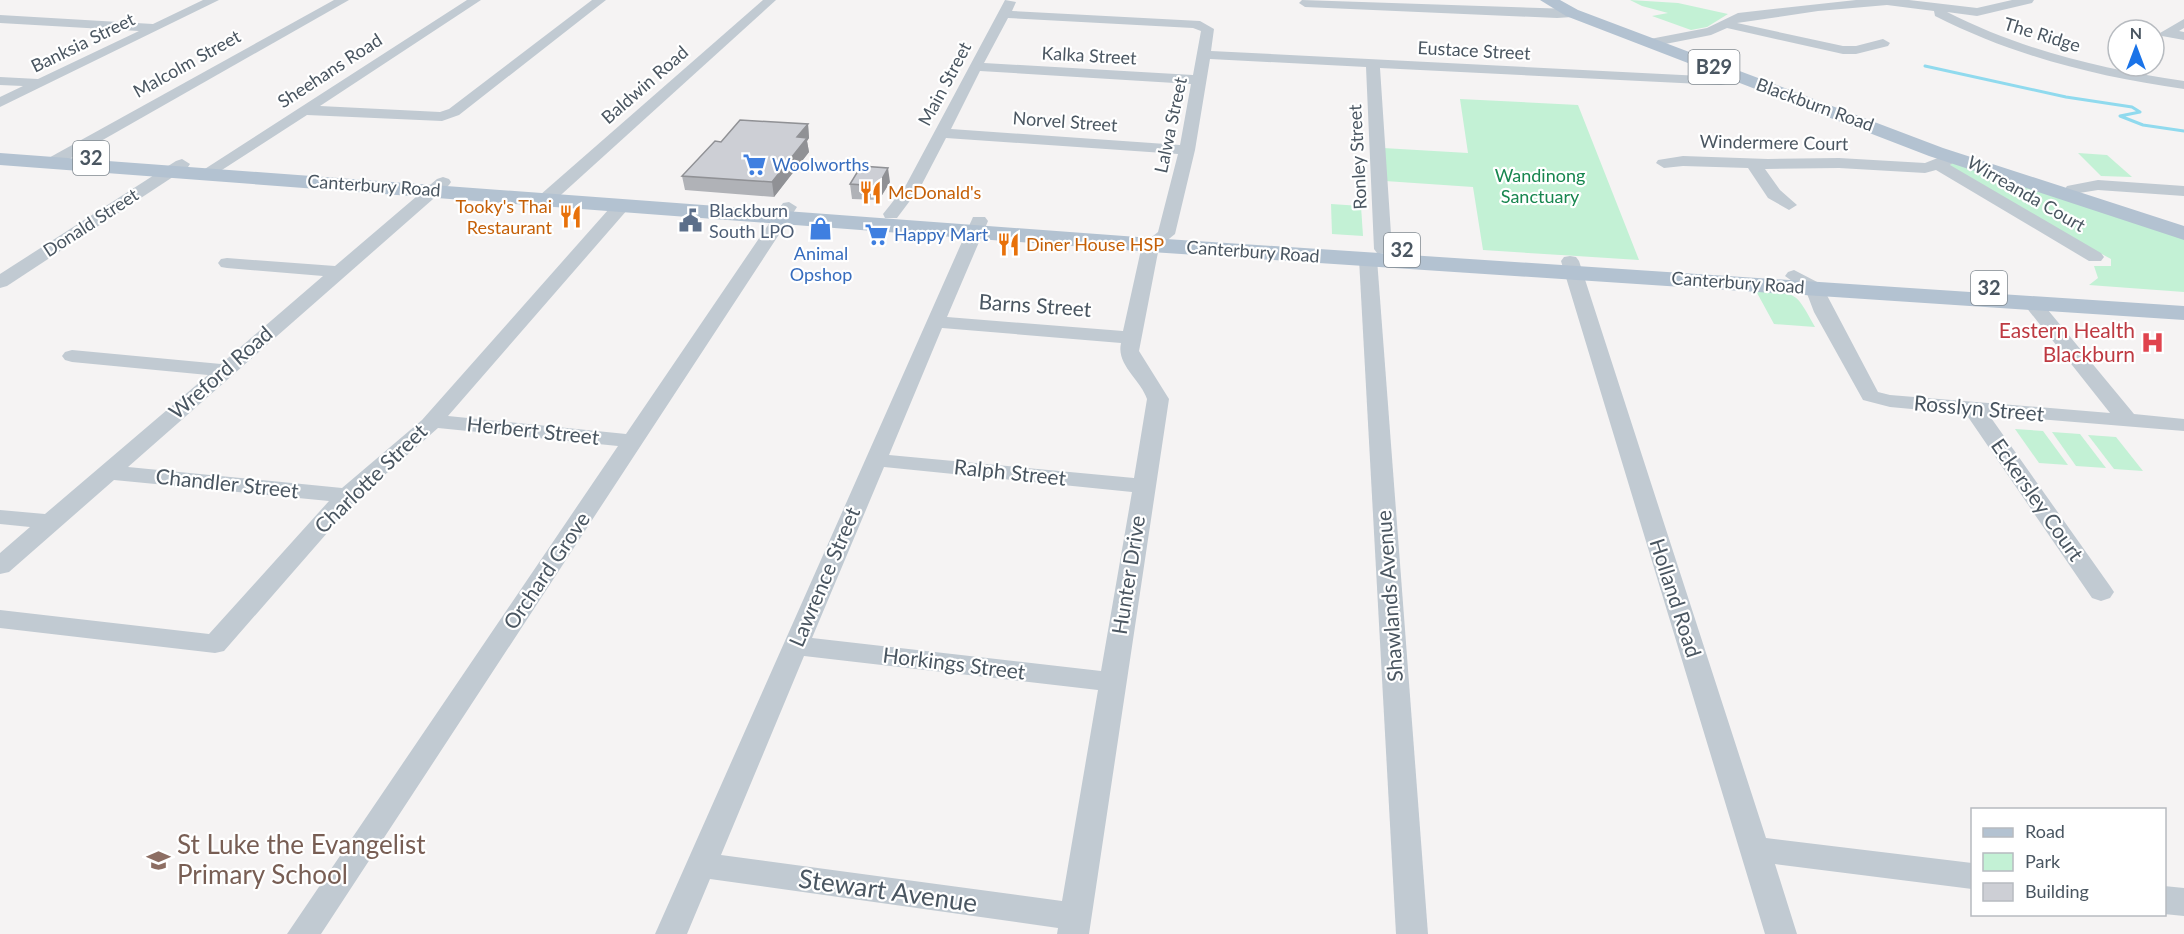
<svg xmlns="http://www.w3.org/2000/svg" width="2184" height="934" font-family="Lato,sans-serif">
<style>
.green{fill:#c3f1d5}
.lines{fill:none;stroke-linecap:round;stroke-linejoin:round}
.stream{stroke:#90daee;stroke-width:3}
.minor{fill:#c1cad2;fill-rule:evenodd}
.major{fill:#b3c2d1;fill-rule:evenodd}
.wall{fill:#b0b2b7}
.shaded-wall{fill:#909195}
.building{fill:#cdcfd5;stroke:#909195;stroke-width:1.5}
.labels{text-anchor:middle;stroke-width:4.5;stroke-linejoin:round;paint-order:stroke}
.far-street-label{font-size:18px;fill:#4a5661;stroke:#fff}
.far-shop-label{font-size:18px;fill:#366cbe;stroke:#fff;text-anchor:start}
.far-park-label{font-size:18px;fill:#17864f;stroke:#fff}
.far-food-label{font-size:18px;fill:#c56008;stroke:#fff;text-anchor:start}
.far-service-label{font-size:18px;fill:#4e5e75;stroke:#fff;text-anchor:start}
.shield{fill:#fff;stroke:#808990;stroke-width:1.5}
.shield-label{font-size:20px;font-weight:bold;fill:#4a5661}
.street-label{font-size:21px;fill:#4a5661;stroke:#fff}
.health-label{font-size:21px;fill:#be3a42;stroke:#fff;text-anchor:end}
.near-education-label{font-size:26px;fill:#785e54;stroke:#fff;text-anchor:start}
.near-street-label{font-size:26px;fill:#4a5661;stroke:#fff}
</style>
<rect width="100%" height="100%" fill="#f5f3f3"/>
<g class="green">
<polygon points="1630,0 1678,3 1728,14 1707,27 1691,30 1652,16 1668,13 1642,6"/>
<polygon points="1460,99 1578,105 1639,260 1483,250 1473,187 1385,181 1383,148 1468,153"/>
<polygon points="2078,153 2107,155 2132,177 2101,176"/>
<polygon points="1952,163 2184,235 2184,292 2089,285 2098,278 2094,266 2111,266 2111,259 1953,174 1950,165"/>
<polygon points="1331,204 1361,206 1363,236 1332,234"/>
<path d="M1756 291C1798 293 1795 291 1815 327L1774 324Z"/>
<polygon points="2015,429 2043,431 2068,465 2039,463"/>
<polygon points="2052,432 2080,434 2106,468 2076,466"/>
<polygon points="2088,435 2116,437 2143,471 2114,469"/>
</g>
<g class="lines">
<polyline class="stream" points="1925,66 2066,97 2132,107 2140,112 2120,116 2143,125 2184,131"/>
<g class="minor">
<polygon points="203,0 219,0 0,107 0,97 23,86 0,85 0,77 38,79 139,31 0,23 0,15 153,24"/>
<polygon points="334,0 349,0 57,166 51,168 43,163 45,160"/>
<polygon points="467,0 481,0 320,106 440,112 449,109 592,0 606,0 459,115 442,121 307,115 211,177 199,177 197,174"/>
<polygon points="763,0 776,0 552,203 540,203 538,199 540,195"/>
<path d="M1005 0 1016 2 1012 11 1200 21 1214 29 1211 51 1721 77 1741 73 1748 77 1746 80 1721 85 1380 68 1392 249 1389 253H1377L1374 249 1366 67 1210 59 1195 150 1175 234 1159 247 1139 351 1169 399 1089 934H1057L1058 928 710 879 687 934H655L973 217H985L988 221 947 317 1123 331 1142 245 1158 232 1178 154 946 138 921 186 897 218H885L883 214 906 185ZM1008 18 1193 28 1201 31 1193 75 984 63ZM980 71 1191 84 1180 145 951 129ZM942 328 1121 343C1116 365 1141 380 1147 399L1134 478 889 455ZM884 467 1132 492 1101 671 812 638ZM804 656 1098 690 1062 901 721 855Z"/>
<polygon points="1302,0 1572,9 1578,13 1572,17 1557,18 1305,7 1299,3"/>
<path d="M1856 0H1909L1977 8 2012 0H2034L2032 3 1977 16 1947 12C2022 50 2101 69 2184 81V89C2097 77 2014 56 1935 16L1934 11 1887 5 1818 11 1737 23 1843 46H1856L1883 39 1890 43 1888 46 1856 54H1843L1727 28 1711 35 1650 47 1643 43 1650 39 1707 28 1738 13Z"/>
<polygon points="2184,19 2184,28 2179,31 2184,32 2184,40 2162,36 2160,33"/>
<polygon points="1953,152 1961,157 1950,165 2101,253 2104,257 2101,261 2089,261 1936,170 1925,173 1839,168 1765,169 1780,190 1797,205 1789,210 1768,198 1748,168 1683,166 1664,168 1656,163 1658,160 1683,156 1768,159 1839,158 1925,163"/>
<polygon points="182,159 190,164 188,167 7,286 0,288 0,274 176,161"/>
<polygon points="443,177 449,179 451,182 449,185 128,467 342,488 422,420 616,201 622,200 630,205 628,209 448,416 626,434 783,203 789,202 797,207 321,934 287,934 618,446 438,428 355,501 224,651 215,653 0,628 0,610 209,634 329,501 114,480 9,572 0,574 0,553 30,527 0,524 0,510 45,514 208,375 72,362 65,360 62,356 65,352 72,350 221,364 323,276 227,268 221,267 218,263 221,259 227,258 335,266 437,179"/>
<polygon points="2098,180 2184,186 2184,196 2098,190 2073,194 2065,189 2067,186"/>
<polygon points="1368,254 1374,255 1377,259 1428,934 1396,934 1359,259 1362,255"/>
<polygon points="1570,256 1576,257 1579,261 1766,838 1972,863 1972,889 1775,864 1797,934 1765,934 1561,261 1564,257"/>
<polygon points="1794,270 1821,284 1878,392 1890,395 2110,413 2022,302 2024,298 2038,298 2134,414 2184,419 2184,431 1989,415 2110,586 2114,592 2110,598 2101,601 2092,598 1966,414 1890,407 1863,400 1814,312 1806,291 1785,276 1788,272"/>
<polygon points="2164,886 2184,888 2184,916 2164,914"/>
</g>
<g class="major">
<polygon points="1540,0 1560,0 1578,10 1943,148 2184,226 2184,240 1929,156 1566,16"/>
<polygon points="0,153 1151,238 2184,306 2184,320 1151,252 0,165"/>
</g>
</g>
<g class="wall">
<polygon points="808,124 809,138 807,141 809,152 774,197 685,190 682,176"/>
<polygon points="890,182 879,200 852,199 850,184"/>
</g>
<g class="shaded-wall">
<polygon points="808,124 809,138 807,141 809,152 774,197 772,182 797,137"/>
<polygon points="888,168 890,182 879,200 878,186"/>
</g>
<g class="building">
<polygon points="740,120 808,124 797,137 807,138 772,182 682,176 715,141 721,142"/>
<polygon points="861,166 888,168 878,186 850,184"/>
</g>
<defs>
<symbol id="supermarket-bare" viewBox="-9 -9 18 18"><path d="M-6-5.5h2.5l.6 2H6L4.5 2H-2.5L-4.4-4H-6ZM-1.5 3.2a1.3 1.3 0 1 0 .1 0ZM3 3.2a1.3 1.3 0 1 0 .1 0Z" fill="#3f7fe0" stroke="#fff" stroke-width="2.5" paint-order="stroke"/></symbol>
<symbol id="restaurant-bare" viewBox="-9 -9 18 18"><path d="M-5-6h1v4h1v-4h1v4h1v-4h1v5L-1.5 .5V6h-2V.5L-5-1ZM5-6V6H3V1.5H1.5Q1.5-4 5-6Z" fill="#e8710a" stroke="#fff" stroke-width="2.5" paint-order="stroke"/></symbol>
<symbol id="civic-bare" viewBox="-9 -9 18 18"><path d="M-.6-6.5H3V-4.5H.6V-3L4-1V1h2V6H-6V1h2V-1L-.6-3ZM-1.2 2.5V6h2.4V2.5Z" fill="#5c6f8a" stroke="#fff" stroke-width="2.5" paint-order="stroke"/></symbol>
<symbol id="shop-bare" viewBox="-9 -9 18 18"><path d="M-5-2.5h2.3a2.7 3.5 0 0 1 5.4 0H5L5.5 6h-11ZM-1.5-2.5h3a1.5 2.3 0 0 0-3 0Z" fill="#3f7fe0" stroke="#fff" stroke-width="2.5" paint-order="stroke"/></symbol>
<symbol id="hospital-bare" viewBox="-9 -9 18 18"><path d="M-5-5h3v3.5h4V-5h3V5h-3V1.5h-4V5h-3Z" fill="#e0444e" stroke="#fff" stroke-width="2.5" paint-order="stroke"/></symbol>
<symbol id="school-bare" viewBox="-9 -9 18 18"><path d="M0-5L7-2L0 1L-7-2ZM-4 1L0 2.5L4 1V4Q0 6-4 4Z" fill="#8d6e63" stroke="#fff" stroke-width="2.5" paint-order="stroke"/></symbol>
</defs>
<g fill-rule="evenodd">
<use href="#supermarket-bare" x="738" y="148" width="33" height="33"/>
<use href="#restaurant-bare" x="854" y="176" width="33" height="33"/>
<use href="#restaurant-bare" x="554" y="200" width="33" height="33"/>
<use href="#civic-bare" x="674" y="204" width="33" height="33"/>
<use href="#shop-bare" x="804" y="212" width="33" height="33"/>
<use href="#supermarket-bare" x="860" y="218" width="33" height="33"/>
<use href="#restaurant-bare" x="992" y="228" width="33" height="33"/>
<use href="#hospital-bare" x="2136" y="326" width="33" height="33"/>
<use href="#school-bare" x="142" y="844" width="33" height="33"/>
</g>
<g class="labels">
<g class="far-street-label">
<text transform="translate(2042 35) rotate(17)" y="6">The Ridge</text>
<text transform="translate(83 43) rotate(-26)" y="6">Banksia Street</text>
<text transform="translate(1474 51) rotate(3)" y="6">Eustace Street</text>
<text transform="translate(1089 56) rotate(3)" y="6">Kalka Street</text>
<text transform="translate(187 64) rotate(-29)" y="6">Malcolm Street</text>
<text transform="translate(330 71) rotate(-33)" y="6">Sheehans Road</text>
<text transform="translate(945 84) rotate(-62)" y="6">Main Street</text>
<text transform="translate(645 85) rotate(-41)" y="6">Baldwin Road</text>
<text transform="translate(1815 105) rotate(20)" y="6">Blackburn Road</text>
<text transform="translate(1065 122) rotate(4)" y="6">Norvel Street</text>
<text transform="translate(1171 125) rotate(-78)" y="6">Lalwa Street</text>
<text transform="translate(1774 143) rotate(1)" y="6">Windermere Court</text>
<text transform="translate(1358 157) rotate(-93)" y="6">Ronley Street</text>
<text transform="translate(374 186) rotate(4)" y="6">Canterbury Road</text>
<text transform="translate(2026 194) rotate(30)" y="6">Wirreanda Court</text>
<text transform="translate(91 223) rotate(-33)" y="6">Donald Street</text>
<text transform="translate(1253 252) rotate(4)" y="6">Canterbury Road</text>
<text transform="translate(1738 283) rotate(4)" y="6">Canterbury Road</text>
</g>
<g class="far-shop-label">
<text x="772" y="171">Woolworths</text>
<text x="894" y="241">Happy Mart</text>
<text x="821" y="260" text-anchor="middle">Animal<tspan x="821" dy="21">Opshop</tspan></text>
</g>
<g class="far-park-label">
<text x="1540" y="182">Wandinong<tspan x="1540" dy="21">Sanctuary</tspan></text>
</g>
<g class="far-food-label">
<text x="888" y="199">McDonald's</text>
<text x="552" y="213" text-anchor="end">Tooky's Thai<tspan x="552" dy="21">Restaurant</tspan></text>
<text x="1026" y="251">Diner House HSP</text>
</g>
<g class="far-service-label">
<text x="709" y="217">Blackburn<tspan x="709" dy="21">South LPO</tspan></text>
</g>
<g class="shield">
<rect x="1688.5" y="50" width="51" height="34" rx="4.5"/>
<rect x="73" y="141" width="36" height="34" rx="4.5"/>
<rect x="1384" y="233" width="36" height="34" rx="4.5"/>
<rect x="1971" y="271" width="36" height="34" rx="4.5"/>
</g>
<g class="shield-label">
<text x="1714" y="74">B29</text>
<text x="91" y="165">32</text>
<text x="1402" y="257">32</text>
<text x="1989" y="295">32</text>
</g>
<g class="street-label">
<text transform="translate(1035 306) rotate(4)" y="7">Barns Street</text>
<text transform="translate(221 373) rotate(-41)" y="7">Wreford Road</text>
<text transform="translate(1979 409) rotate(5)" y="7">Rosslyn Street</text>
<text transform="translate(533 431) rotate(6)" y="7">Herbert Street</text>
<text transform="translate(1010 473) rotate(6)" y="7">Ralph Street</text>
<text transform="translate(371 479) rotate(-44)" y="7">Charlotte Street</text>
<text transform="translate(227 484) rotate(6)" y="7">Chandler Street</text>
<text transform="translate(2037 500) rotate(55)" y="7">Eckersley Court</text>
<text transform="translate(547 571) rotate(-56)" y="7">Orchard Grove</text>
<text transform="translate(1129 575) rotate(-81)" y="7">Hunter Drive</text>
<text transform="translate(825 577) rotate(-67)" y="7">Lawrence Street</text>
<text transform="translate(1390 596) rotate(-94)" y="7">Shawlands Avenue</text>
<text transform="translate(1675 598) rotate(72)" y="7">Holland Road</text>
<text transform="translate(954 664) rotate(7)" y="7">Horkings Street</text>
</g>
<g class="health-label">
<text x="2135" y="338">Eastern Health<tspan x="2135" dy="24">Blackburn</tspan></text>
</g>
<g class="near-education-label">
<text x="177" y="854">St Luke the Evangelist<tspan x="177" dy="30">Primary School</tspan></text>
</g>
<g class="near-street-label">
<text transform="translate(888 891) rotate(8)" y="9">Stewart Avenue</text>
</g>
</g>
<rect x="1971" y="808" width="195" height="108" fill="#ffffff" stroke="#b7bbc0" stroke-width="1.5"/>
<rect x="1983" y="828" width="30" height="9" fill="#b3c2d1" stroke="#b7bbc0" stroke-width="1.5"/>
<text x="2025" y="838" font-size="18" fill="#4a5661">Road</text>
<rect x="1983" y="853" width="30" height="18" fill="#c3f1d5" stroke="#b7bbc0" stroke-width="1.5"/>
<text x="2025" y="868" font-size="18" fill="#4a5661">Park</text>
<rect x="1983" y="883" width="30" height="18" fill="#cdcfd5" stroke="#b7bbc0" stroke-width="1.5"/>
<text x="2025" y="898" font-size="18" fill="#4a5661">Building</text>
<g transform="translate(2136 48)"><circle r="28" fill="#ffffff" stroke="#b7bbc0" stroke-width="1.5"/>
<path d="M0-4.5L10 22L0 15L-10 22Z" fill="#1a73e8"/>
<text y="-9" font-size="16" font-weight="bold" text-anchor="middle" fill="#4a5661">N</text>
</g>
</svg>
